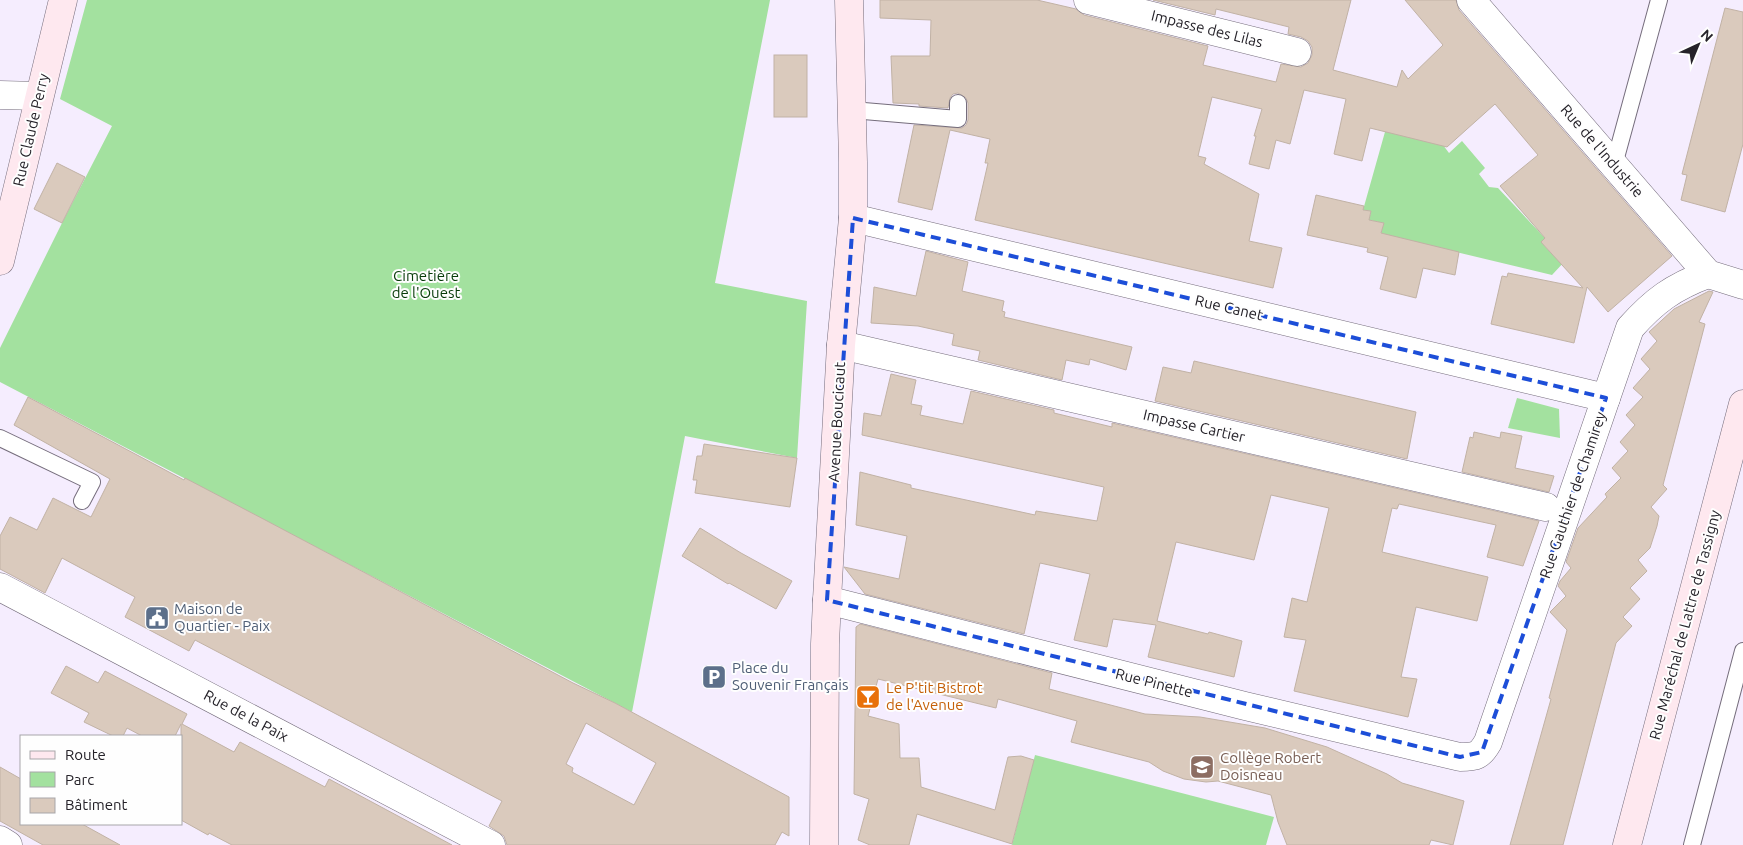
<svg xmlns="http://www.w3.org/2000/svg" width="1743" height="845" font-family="Ubuntu,sans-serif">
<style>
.green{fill:#a3e19f}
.building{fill:#dacabd;stroke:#c1b2a5;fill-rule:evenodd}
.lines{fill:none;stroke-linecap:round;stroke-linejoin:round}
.lane-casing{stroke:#756d7c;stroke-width:18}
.street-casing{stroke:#756d7c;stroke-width:29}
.secondary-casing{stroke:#756d7c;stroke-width:29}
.lane{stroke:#fff;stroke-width:16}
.street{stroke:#fff;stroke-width:28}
.secondary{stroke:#fee8ef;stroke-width:28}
.marked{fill:none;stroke:#1d4ed8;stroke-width:4;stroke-dasharray:10 6;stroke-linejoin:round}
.labels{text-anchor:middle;stroke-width:4;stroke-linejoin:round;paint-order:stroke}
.street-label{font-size:15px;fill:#252229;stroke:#fefefe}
.park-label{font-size:15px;fill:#073c09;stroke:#fefefe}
.service-label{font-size:15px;fill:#4e5e75;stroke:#fefefe;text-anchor:start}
.food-label{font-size:15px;fill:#c56008;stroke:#fefefe;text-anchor:start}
.education-label{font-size:15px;fill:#785e54;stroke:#fefefe;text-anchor:start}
</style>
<rect width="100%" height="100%" fill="#f5edfe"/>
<g class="green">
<polygon points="87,0 770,0 715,283 807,301 797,458 685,436 632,712 0,382 0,348 62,223 112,126 60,99"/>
<polygon points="1392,107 1443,145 1449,153 1462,141 1485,168 1479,174 1489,187 1498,188 1545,238 1541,242 1554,256 1565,261 1552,275 1381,234 1383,223 1369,220 1371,211 1363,210"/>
<polygon points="1517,398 1559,409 1560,438 1508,428"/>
<polygon points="1035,755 1274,817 1266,845 1012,845"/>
</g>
<g class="building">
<polygon points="880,0 1037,0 1076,9 1084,15 1208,46 1203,65 1276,82 1281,64 1301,67 1308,63 1312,55 1312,47 1308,41 1301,37 1288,34 1289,27 1216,9 1215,15 1153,0 1351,0 1333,70 1397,87 1402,70 1408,79 1443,45 1405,0 1456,0 1459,10 1672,256 1608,312 1587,287 1574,343 1491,324 1502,276 1507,277 1508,273 1583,288 1541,242 1545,238 1500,186 1538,155 1495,104 1447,147 1370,128 1362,161 1334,154 1346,99 1304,90 1290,144 1276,140 1269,169 1249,164 1256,136 1254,136 1262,109 1212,97 1198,156 1206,158 1204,164 1259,194 1249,241 1282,248 1273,288 975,220 988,163 985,163 990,139 950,130 932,210 898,202 914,125 962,128 966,125 968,120 968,103 966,98 958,93 953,94 950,98 948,108 919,106 919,104 893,103 891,56 930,56 931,20 880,18"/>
<polygon points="1725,8 1743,12 1743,144 1725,212 1681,200 1687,175 1682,174"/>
<rect x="774" y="55" width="33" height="62"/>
<polygon points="57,163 85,177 62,223 34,209"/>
<polygon points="1316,195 1364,206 1363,210 1371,211 1369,220 1384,223 1381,233 1459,252 1455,275 1423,268 1416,298 1380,289 1388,257 1367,252 1368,248 1307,235"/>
<polygon points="926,251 968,262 962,291 1004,301 1002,311 1005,312 1004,317 1132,347 1126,370 1090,359 1089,365 1066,360 1062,380 978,360 980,351 952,345 954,334 918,326 871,323 874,287 916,296"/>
<polygon points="1709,291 1713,292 1699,322 1705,324 1663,485 1667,489 1651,507 1659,516 1657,526 1650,548 1638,560 1647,571 1630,588 1640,599 1623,617 1632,626 1616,643 1563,845 1510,845 1551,699 1549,698 1567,630 1550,612 1566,596 1558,586 1560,581 1571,568 1566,562 1578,528 1607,497 1605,494 1621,478 1612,468 1628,451 1620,442 1635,425 1626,415 1643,397 1633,388 1650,369 1641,359 1657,341 1649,332 1674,309"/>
<polygon points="1194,361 1416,412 1407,459 1155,401 1163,367 1191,373"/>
<polygon points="891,374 916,380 911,404 922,406 920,415 963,424 971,391 1054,410 1054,413 1112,427 1112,423 1539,521 1523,566 1487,557 1496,525 1399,504 1397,509 1392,508 1382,552 1488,577 1477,621 1416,607 1401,677 1417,679 1408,717 1294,691 1306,640 1284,637 1292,598 1307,602 1329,508 1271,495 1254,560 1176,542 1157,621 1208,634 1209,632 1242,641 1234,677 1148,657 1156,625 1113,619 1107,647 1074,640 1090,574 1040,563 1024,634 865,594 844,567 899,579 907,536 856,525 860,472 911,485 911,488 1035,515 1036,511 1097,521 1104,487 862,435 864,413 881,416"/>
<path d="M28 397 184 480 185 478 269 522 573 683 615 703 789 797V836L782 832 775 845H507L504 836 489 826 502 801 195 640 189 651 125 617 135 597 62 558 45 593 0 569V536L10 517 37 530 53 498 91 517 110 479 14 425ZM586 723 656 763 634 805 572 772 573 768 566 764Z"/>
<polygon points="1474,432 1500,438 1501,432 1522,436 1515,468 1554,476 1549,492 1462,472 1470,437 1473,438"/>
<polygon points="704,444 797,458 790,507 695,493 697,480 693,480 697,456 702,456"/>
<polygon points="700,528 741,553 792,581 776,609 729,583 728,584 682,556"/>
<polygon points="860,624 1052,673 1049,689 1145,714 1200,717 1265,728 1327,747 1387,774 1402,783 1464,801 1453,845 1431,840 1429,845 1287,845 1278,822 1271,795 1218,781 1206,782 1184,779 1163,771 1149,762 1071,742 1077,721 998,699 996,708 878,679 868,716 899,724 900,758 919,758 921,787 995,810 1008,757 1021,756 1034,760 1012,844 917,814 909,845 870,845 858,840 869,799 854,794 856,627"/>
<polygon points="66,666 98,683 105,671 187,714 182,724 234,752 240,742 325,787 329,779 452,845 232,845 209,833 208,835 181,820 181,724 175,736 142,736 127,728 123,736 113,736 84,722 89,713 51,693"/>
<polygon points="0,767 21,779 21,824 82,824 120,845 43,845 0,821"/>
</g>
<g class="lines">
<defs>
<g id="lane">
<polyline points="852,110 958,119 958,103"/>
<polyline points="1614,165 1659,0"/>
<polyline points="0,438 92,482 82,501"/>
<polyline points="1692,845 1743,651"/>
</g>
<g id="street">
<polyline points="1088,0 1297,52"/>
<polyline points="1471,0 1708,274 1743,285"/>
<polyline points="0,95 39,96"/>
<polyline points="853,218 1606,398"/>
<polyline points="841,345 1546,507"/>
<polyline points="0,587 491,845"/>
<path d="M827 600 1245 706 1460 757C1476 757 1480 756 1488 742L1630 328C1654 301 1673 287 1708 274"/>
<polyline points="0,840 8,845"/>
</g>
<g id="secondary">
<polyline points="0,261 63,0"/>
<polyline points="824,845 825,644 827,600 841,345 853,218 853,162 849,0"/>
<polyline points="1627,845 1743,404"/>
</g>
</defs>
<use href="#lane" class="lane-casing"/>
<use href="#street" class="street-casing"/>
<use href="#secondary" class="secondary-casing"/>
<use href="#lane" class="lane"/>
<use href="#street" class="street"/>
<use href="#secondary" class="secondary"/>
</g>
<path class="marked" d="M853 218 1606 398 1482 752 1460 757 827 600Z"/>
<defs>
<symbol id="civic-square" viewBox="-11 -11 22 22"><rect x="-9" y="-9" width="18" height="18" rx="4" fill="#5c6f8a" stroke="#fefefe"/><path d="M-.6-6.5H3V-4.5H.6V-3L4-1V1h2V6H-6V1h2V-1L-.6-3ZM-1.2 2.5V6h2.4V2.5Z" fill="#fff"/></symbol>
<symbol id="parking-square" viewBox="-11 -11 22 22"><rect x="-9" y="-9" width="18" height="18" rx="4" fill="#5c6f8a" stroke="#fefefe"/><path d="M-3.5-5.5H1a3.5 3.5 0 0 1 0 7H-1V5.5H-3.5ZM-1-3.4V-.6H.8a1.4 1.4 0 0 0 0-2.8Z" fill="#fff"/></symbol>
<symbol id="bar-square" viewBox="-11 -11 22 22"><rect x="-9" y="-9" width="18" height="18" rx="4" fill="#e8710a" stroke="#fefefe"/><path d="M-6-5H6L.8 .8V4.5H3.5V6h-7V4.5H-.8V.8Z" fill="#fff"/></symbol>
<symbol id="school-square" viewBox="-11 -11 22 22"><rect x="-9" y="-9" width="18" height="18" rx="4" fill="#8d6e63" stroke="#fefefe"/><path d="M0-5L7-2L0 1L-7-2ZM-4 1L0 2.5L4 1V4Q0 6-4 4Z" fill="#fff"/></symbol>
</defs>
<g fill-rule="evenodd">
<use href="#civic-square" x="143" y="604" width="28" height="28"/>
<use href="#parking-square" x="700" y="663" width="28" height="28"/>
<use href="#bar-square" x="854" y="683" width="28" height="28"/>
<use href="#school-square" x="1188" y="753" width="28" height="28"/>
</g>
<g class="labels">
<g class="street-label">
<text transform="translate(1207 29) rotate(14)" y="5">Impasse des Lilas</text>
<text transform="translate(31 130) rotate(-77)" y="5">Rue Claude Perry</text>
<text transform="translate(1602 151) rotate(49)" y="5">Rue de l'Industrie</text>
<text transform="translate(1229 308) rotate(13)" y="5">Rue Canet</text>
<text transform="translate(837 422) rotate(-87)" y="5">Avenue Boucicaut</text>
<text transform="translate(1194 426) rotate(13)" y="5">Impasse Cartier</text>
<text transform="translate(1573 495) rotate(-71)" y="5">Rue Gauthier de Chamirey</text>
<text transform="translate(1685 625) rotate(-75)" y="5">Rue Maréchal de Lattre de Tassigny</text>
<text transform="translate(1154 683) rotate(14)" y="5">Rue Pinette</text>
<text transform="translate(246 716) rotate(28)" y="5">Rue de la Paix</text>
</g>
<g class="park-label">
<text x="426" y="281">Cimetière<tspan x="426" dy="17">de l'Ouest</tspan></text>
</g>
<g class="service-label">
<text x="174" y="614">Maison de<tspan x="174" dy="17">Quartier - Paix</tspan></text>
<text x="732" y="673">Place du<tspan x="732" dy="17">Souvenir Français</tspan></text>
</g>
<g class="food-label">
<text x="886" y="693">Le P'tit Bistrot<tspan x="886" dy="17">de l'Avenue</tspan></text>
</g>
<g class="education-label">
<text x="1220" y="763">Collège Robert<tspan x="1220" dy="17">Doisneau</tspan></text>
</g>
</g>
<rect x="20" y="735" width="162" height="90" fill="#fefefe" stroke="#a7a6a9"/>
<rect x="30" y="751" width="25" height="8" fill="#fee8ef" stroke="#a7a6a9"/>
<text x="65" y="760" font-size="15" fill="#252229">Route</text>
<rect x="30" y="772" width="25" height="15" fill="#a3e19f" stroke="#a7a6a9"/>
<text x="65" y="785" font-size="15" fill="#252229">Parc</text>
<rect x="30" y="798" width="25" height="15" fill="#dacabd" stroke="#a7a6a9"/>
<text x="65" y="810" font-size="15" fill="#252229">Bâtiment</text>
<g transform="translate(1698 45) rotate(44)" stroke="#fefefe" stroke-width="4" paint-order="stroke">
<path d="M0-4L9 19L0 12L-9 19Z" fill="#252229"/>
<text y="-8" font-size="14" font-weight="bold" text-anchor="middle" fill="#252229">N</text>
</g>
</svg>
